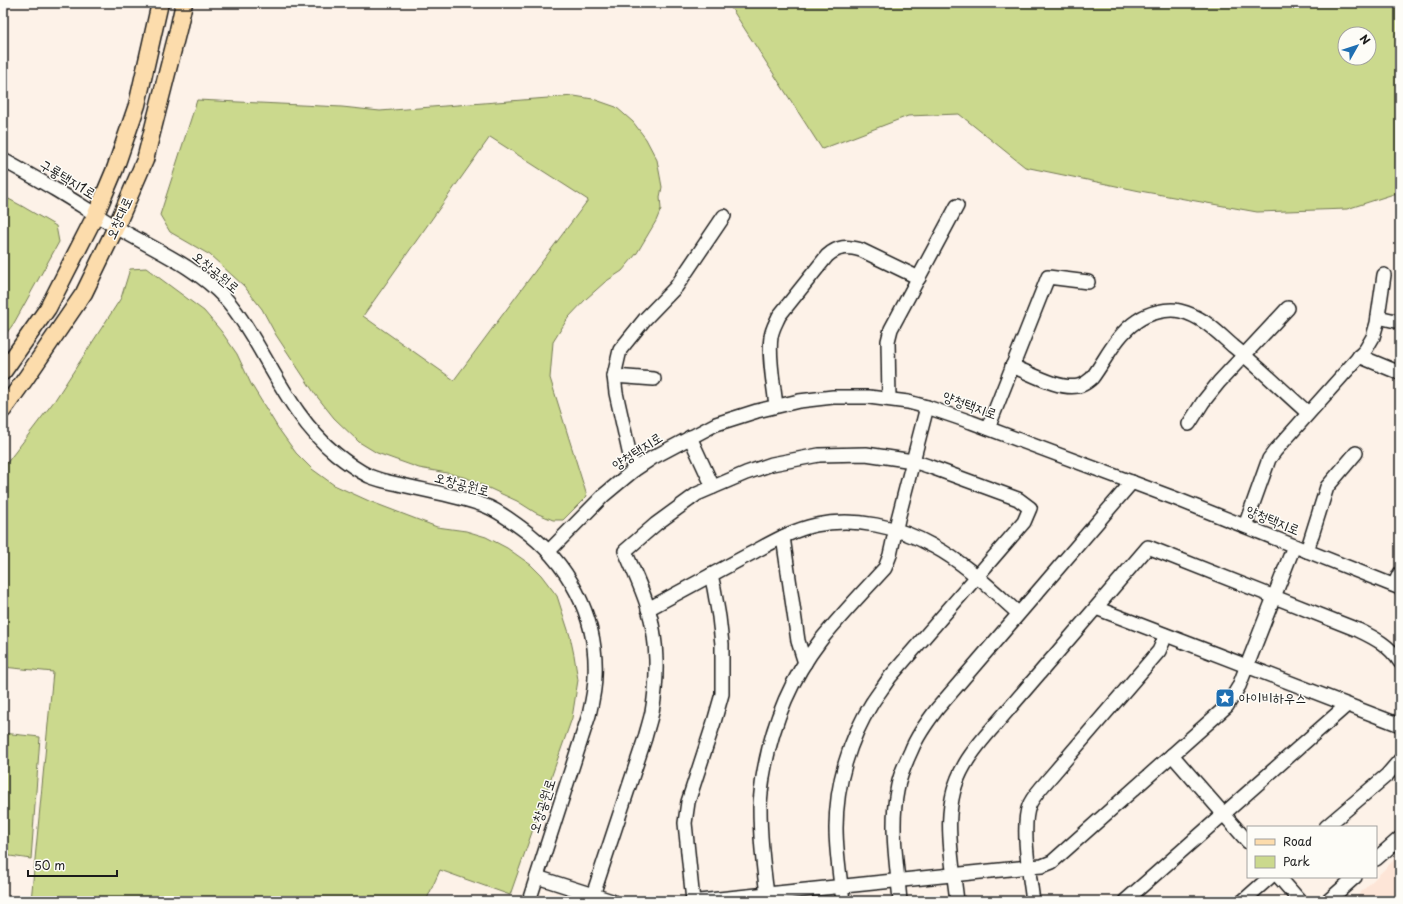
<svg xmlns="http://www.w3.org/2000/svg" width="1403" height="904" font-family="'Playpen Sans','Poor Story',sans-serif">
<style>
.built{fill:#fde5d7}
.green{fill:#cbd98d;stroke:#747a54;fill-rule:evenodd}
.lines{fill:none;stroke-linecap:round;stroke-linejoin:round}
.minor-casing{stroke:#1c1c1c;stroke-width:16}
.major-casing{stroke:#1c1c1c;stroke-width:19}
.minor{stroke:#fdfcf7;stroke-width:13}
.major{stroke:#fcdcac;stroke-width:16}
.labels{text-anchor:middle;stroke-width:3;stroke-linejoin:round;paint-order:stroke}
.street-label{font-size:14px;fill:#1c1c1c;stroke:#fdfcf7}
.poi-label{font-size:14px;fill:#1c1c1c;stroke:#fdfcf7;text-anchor:start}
</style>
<rect width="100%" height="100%" fill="#fdf2e8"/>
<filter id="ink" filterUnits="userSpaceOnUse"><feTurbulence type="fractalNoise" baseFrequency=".025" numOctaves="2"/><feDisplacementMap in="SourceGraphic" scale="8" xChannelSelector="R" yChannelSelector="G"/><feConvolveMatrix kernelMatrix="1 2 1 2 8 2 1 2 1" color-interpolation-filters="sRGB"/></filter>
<g filter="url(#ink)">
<polygon class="built" points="1400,854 1400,901 1352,901"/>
<g class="green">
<path d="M728 3H1400V192L1347 209 1257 212 1140 191 1025 167 959 114 908 116 822 149ZM1345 34H1369V58H1345Z"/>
<path d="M574 96 593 99 616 107 633 122 646 139 657 160 662 187 660 197 661 209 656 221 637 253 622 271 605 282 586 299 568 318 553 342 550 378 587 496 563 520H553L536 513 517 501 467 478 447 473 419 468 377 453 359 442 334 418 315 394 276 335 262 309 244 286 210 255 170 232 160 215 197 100 342 107 380 111ZM490 137 588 200 454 380 363 316Z"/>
<polygon points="3,196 20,205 56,226 59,242 14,323 3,338"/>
<polygon points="146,268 204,311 221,331 237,354 251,384 278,428 296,453 312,469 334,485 369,501 437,527 466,531 486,537 507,548 531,565 541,575 557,596 570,636 574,655 578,680 572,718 510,895 440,870 426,901 31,901 53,672 3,667 3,468 55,400 121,298 130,269"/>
<polygon points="3,733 40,737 31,859 3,855"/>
</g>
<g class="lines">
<defs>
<g id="minor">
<path d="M3 160C21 170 39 180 56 190 76 202 96 215 116 227 153 249 195 266 225 298 237 311 246 326 255 341 279 381 299 424 336 454 346 462 357 470 369 476 378 480 388 482 398 484 426 491 455 495 483 505 496 509 509 519 520 527 568 561 598 617 595 676 595 690 592 702 589 715L529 901"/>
<polyline points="1378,317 1400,322"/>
<polyline points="1359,356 1400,373"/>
<path d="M1012 366C1030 373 1059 390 1078 386 1084 385 1087 382 1092 378 1106 359 1117 334 1137 321 1148 313 1167 308 1180 311 1202 316 1217 332 1233 346 1259 367 1283 391 1308 413"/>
<polyline points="614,376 654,379"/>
<polyline points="889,399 888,341 891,329 957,206"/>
<path d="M776 406C774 386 768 356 771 337 772 329 776 323 779 316L827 256C838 246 847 246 861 250L919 278"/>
<polyline points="1189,424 1203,402 1219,382 1288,308"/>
<polyline points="988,428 1048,277 1088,282"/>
<polyline points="690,437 713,487"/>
<polyline points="634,470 630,456 616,393 614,376 620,350 645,319 676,287 724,216"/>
<polyline points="1245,526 1269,459 1275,451 1366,349 1373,337 1377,323 1384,275"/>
<polyline points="783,537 798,641 805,663"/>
<polyline points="549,551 604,495 634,470 652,458 716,424 757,411 799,401 833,397 869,397 908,402 927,407 971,422 1174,498 1400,588"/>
<polyline points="1307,551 1327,487 1356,453"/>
<polyline points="1394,585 1400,573"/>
<polyline points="1096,608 1400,725"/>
<path d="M648 609C682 591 716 572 750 554 771 543 792 530 816 525 855 517 898 526 933 546 965 563 991 589 1018 613"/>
<polyline points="1172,755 1248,842"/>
<polyline points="1326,827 1387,775 1400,760"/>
<polyline points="1376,859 1400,838"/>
<polyline points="537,877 612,901"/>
<polyline points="1279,877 1300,901"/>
<path d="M767 894C763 865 760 836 760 807 760 797 762 786 763 777 771 728 790 680 820 641 840 616 863 592 885 568L890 555 898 519 927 407"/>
<path d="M591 901 645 738C647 730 650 721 652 712 658 679 658 640 648 608 642 588 633 570 625 551L656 524 697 494 746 473 772 464 819 455 866 454 913 461 928 466 1018 499 1030 508 1024 522 890 677C884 686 878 694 872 703 849 740 836 784 836 828 836 852 840 877 843 901"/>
<polyline points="693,901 685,823 688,802 714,722 722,694 722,644 719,617 714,588 711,575"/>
<polyline points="699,901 1029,867 1042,866 1052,862 1227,706 1239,686 1294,546"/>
<path d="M900 901C897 865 890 827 897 791 899 777 905 764 911 751 917 736 927 722 937 709L1132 482"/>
<path d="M957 901C952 857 940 807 964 766 972 751 984 738 995 725L1148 547 1358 630C1375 638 1390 646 1400 662"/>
<path d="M1033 901C1030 879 1021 826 1029 806 1031 800 1036 794 1041 788L1159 651 1163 642 1165 635"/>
<polyline points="1125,901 1347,705"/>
<polyline points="1243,901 1270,877"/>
<polyline points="1328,901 1355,877"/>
</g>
<g id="major">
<polyline points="3,372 48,308 96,214 115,169 137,105 160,3"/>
<polyline points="3,410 26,378 84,293 116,227 145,160 178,30 184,3"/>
</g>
</defs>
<use href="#minor" class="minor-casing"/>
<use href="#major" class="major-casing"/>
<use href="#minor" class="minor"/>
<use href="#major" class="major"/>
</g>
</g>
<defs>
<symbol id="sight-square" viewBox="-11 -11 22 22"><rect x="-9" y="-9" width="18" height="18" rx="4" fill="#1f6fb2" stroke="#fdfcf7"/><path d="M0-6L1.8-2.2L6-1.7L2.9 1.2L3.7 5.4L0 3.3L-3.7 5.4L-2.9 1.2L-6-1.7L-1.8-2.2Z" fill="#fff"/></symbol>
</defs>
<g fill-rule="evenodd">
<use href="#sight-square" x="1214" y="687" width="22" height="22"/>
</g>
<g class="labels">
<g class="street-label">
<text transform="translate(68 179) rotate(31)" y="5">구룡택지1로</text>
<text transform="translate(119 218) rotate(-66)" y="5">오창대로</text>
<text transform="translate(216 272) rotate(40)" y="5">오창공원로</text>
<text transform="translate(970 405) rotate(20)" y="5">양청택지로</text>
<text transform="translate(637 451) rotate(-33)" y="5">양청택지로</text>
<text transform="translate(462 484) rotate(15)" y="5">오창공원로</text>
<text transform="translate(1273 520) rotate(22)" y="5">양청택지로</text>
<text transform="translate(542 806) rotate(-72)" y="5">오창공원로</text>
</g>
<g class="poi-label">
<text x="1239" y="703">아이비하우스</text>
</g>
</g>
<rect width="1403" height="904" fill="none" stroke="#fdfcf7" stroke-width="16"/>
<rect x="8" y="8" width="1387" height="888" fill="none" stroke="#1c1c1c" stroke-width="1.5" filter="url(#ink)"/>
<rect x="1247" y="826" width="130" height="52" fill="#fdfcf7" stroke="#a3a29f"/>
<rect x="1255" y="839" width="20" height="6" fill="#fcdcac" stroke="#a3a29f"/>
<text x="1283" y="846" font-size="12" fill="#1c1c1c">Road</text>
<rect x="1255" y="856" width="20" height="12" fill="#cbd98d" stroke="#a3a29f"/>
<text x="1283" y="866" font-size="12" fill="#1c1c1c">Park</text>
<g transform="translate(1357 46) rotate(51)"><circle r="19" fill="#fdfcf7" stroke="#a3a29f"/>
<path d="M0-3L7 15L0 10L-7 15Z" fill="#1f6fb2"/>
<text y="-6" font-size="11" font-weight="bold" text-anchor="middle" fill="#1c1c1c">N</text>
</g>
<path d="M28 870v6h89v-6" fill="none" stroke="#1c1c1c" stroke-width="2"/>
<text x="34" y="870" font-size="12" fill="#1c1c1c" stroke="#fdfcf7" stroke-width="3" paint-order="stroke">50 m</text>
</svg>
